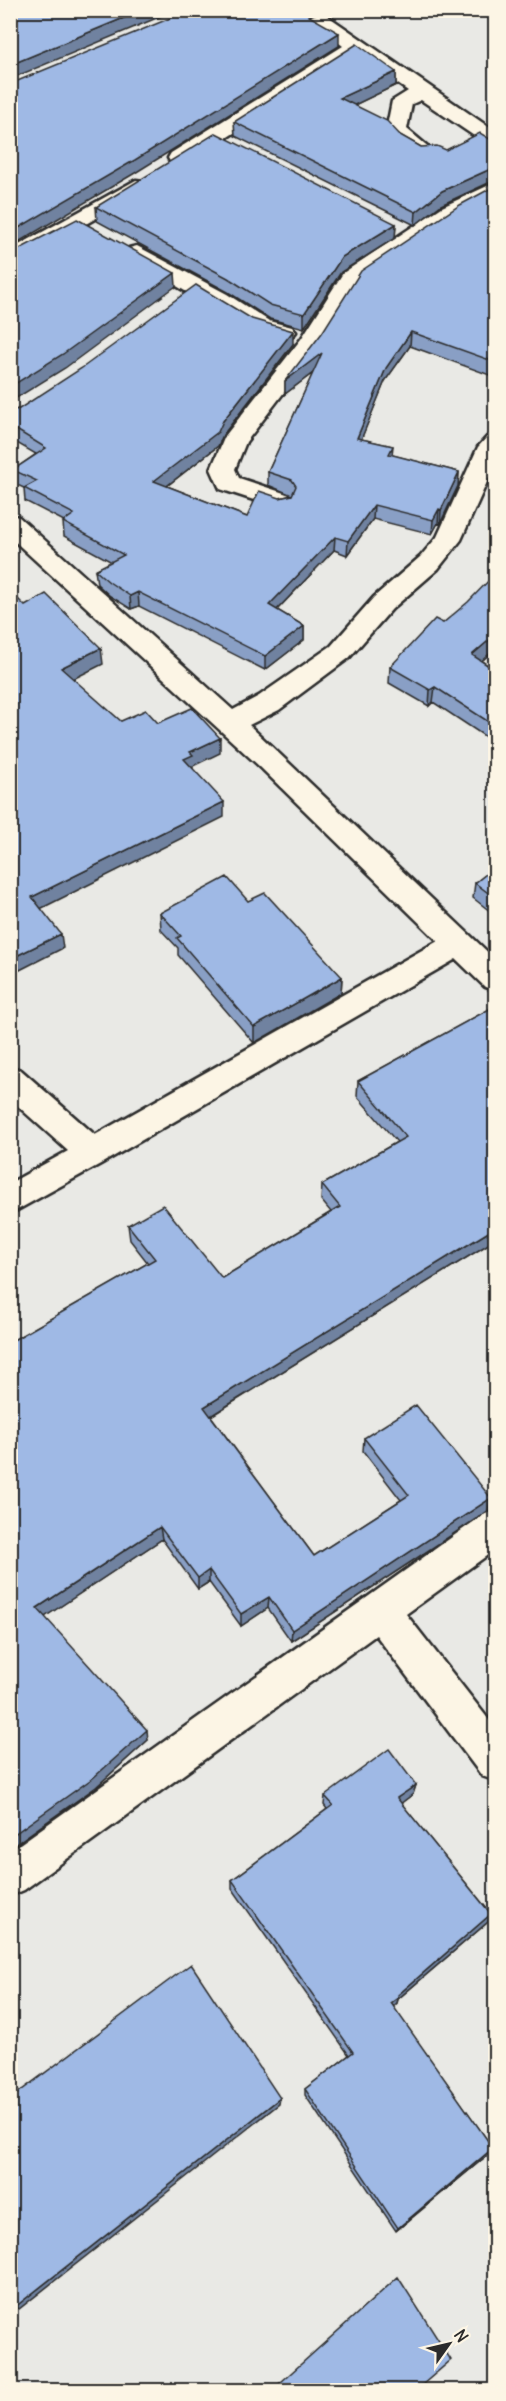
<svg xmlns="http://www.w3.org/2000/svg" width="506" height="2401" viewBox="0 0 506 2401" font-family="Delius,sans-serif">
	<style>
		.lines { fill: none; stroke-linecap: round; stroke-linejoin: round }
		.minor-casing { stroke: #2b2b2b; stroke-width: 5 }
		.minor { fill: #fcf5e5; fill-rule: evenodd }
		.wall { fill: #899fc5; stroke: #2b2b2b; stroke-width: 1.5 }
		.shaded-wall { fill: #6f82a0; stroke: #2b2b2b; stroke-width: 1.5 }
		.building { fill: #9fb9e5; stroke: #2b2b2b; stroke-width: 1.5 }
	</style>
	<rect width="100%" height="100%" fill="#e9e9e5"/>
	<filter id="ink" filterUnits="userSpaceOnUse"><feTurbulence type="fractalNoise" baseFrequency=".0167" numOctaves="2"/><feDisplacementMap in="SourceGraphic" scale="12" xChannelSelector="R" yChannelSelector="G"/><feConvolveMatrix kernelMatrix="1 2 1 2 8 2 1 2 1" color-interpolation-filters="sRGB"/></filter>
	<g filter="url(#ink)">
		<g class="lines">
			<!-- minor casing -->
			<g class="minor-casing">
				<path id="minor" d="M296 10H319L496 132V148L489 146 421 100 412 104 407 129 437 154 434 159C417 163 395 144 386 131L392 101 408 91 356 55 187 163H171L168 158 171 153 343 46Z
					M136 180 144 181 147 186 144 191 10 267V250Z
					M496 182V197L458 217 359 283 320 345 246 442 235 469 239 478 290 495 294 501 290 507 281 509 220 489 211 469 225 436 301 339 343 273 442 207Z
					M137 246 227 294 269 321 292 327 296 332 292 337 284 339 253 331 129 258 126 253 129 248Z
					M496 435V462L461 540 438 569 392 609 349 658 279 710 249 725 496 960V991L485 987 456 959 104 1162 10 1214V1183L68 1151 10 1099V1066L21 1070 95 1135 438 941 259 766 10 537V515L19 517 233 710 259 696 331 646 374 597 420 557 437 537 478 447 487 437Z
					M496 1510V1549L406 1614 496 1729V1781L482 1776 376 1635 24 1890 10 1896V1851L483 1515Z"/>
			</g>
			<!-- minor -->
			<use href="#minor" class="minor"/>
		</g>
		<!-- wall -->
		<path class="wall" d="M396 72V85L354 105 400 135 421 147 446 150 495 142V180L441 205 415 225 235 136 234 122Z
			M495 186V377L410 346 385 381 361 439 393 446 392 455 459 472 458 486 440 524 438 523 432 534 373 519 347 555 334 550 277 610 304 626V640L265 670 139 606 131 609 110 596 97 584 95 570 112 562 64 536 63 522 64 521 25 501 24 488 15 484 13 470 36 454 10 439V411L293 344 223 435 218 446 167 486 247 517 280 498 292 495 268 485V472L313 373 285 394V381Z
			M96 207 396 224 395 238 341 272 304 328 270 319 228 292 97 221Z
			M495 649 482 661 495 670V743L433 702 429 706 389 683 390 667Z
			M495 867V915L473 898 475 883Z
			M248 901 342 977 341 993 254 1043 178 955V948L161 930 160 913Z
			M495 1006V1240L211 1416 314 1556 401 1500 363 1451 364 1438 488 1511 291 1641 268 1608 241 1626 209 1582 198 1589 162 1539 44 1617 148 1740 96 1787 10 1848V1342L148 1263 130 1240 128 1225 222 1278 331 1212 321 1200 322 1185 397 1142 357 1096 358 1081Z
			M416 1785 413 1794 401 1803 491 1914 488 1922 398 1999 397 2003 393 2007 493 2148 490 2153 396 2231 305 2095V2089L349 2055 232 1888V1880L327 1809 324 1805 325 1796Z"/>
		<!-- shaded-wall -->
		<path class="shaded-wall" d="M143 10H176L10 79V65Z
			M339 33V46L135 173 10 247V233Z
			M396 72V85L340 112V98Z
			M495 167V180L441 205 415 225 416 212 442 191Z
			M396 224 395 238 341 272 304 328V314L342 257Z
			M175 273 176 286 65 368 10 402V387Z
			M293 331V344L223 435 218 446 155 495 154 481 223 421Z
			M411 332 410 346 385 381 356 452 357 438 386 368Z
			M322 353V366L285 394V381Z
			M459 472 458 486 440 524 441 510Z
			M374 505 373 519 347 555 348 541Z
			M439 509 438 523 432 534 433 520Z
			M335 537 334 550 269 618V605Z
			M138 592 139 606 131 609 130 596Z
			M304 626V640L265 670V656Z
			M495 635V649L470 671 472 655Z
			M101 648 103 664 63 684 61 668Z
			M435 687 433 702 429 706 430 690Z
			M220 738V753L193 766V770L184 759 190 752Z
			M224 802V817L34 912 32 897Z
			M61 934 63 948 12 974 10 959Z
			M342 977 341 993 254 1043V1027Z
			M495 1228V1240L204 1420V1407Z
			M491 1498 488 1511 291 1641 292 1630Z
			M160 1527 162 1539 40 1620 37 1608Z
			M209 1570V1582L198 1589V1578Z
			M269 1597 268 1608 241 1626V1614Z
			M147 1730 148 1740 96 1787 10 1848V1837Z
			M416 1785 413 1794 395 1808 397 1798Z
			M491 1914 488 1922 398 1999 397 2003 389 2010 391 2003 398 1995Z
			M280 2098 279 2104 19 2309 15 2307Z
			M493 2148 490 2153 396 2231 398 2228Z"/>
		<!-- building -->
		<path class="building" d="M10 10H143L10 65Z
			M190 10H311L315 14 309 16 339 33 135 160 10 233V84Z
			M357 44 396 72 340 98 387 121 400 135 421 147 437 146 446 150 480 133 495 142V167L442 191 416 212 234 122Z
			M216 133 396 224 342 257 304 314 270 305 228 278 96 207Z
			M495 186V362L411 332 386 368 357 438 393 446 389 454 459 472 441 510 439 509 433 520 374 505 348 541 335 537 269 605 304 626 265 656 138 592 130 596 109 582 95 570 124 555 63 522 74 514 24 488 37 481 13 470 46 448 10 426V411L19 409 82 368 196 285 252 319 293 331 223 421 218 432 154 481 247 517 259 491 280 498 292 495 296 486 292 480 268 472 322 353 285 381 322 333 361 271 460 205Z
			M77 219 175 273 63 354 10 387V254Z
			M495 574V635L472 655 495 670V726L435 687 430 690 390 667 435 619 443 623 468 602Z
			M10 591 25 606 46 594 101 648 61 668 121 721 146 710 158 723 192 708 220 738 190 752 193 755 184 759 224 802 32 897 61 934 10 959Z
			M495 867V898L475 883Z
			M227 877 248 901 265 893 342 977 254 1027 177 938 181 936 160 913Z
			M495 1006V1228L204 1407 314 1556 409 1495 364 1438 416 1405 491 1498 292 1630 269 1597 241 1614 209 1570 198 1578 160 1527 37 1608 147 1730 93 1778 10 1837V1342L155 1259 128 1225 163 1205 222 1278 340 1207 322 1185 406 1137 358 1081Z
			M389 1749 416 1785 397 1798 491 1914 398 1995 399 1997 391 2003 493 2148 398 2228 305 2089 353 2052 232 1880 333 1805 325 1796Z
			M191 1964 280 2098 15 2307 10 2299V2099Z
			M398 2277 451 2360 415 2391H271Z"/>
	</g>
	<!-- margin -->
	<rect width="506" height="2401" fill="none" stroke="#fcf5e5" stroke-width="36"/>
	<rect x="18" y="18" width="470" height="2365" fill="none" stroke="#2b2b2b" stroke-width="2" filter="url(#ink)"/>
	<!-- north arrow -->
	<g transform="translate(449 2344) rotate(56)" stroke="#fcf5e5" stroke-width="4.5" paint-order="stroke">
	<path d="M0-4.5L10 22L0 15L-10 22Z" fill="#2b2b2b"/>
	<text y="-9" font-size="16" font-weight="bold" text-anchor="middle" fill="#2b2b2b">N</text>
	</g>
</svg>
